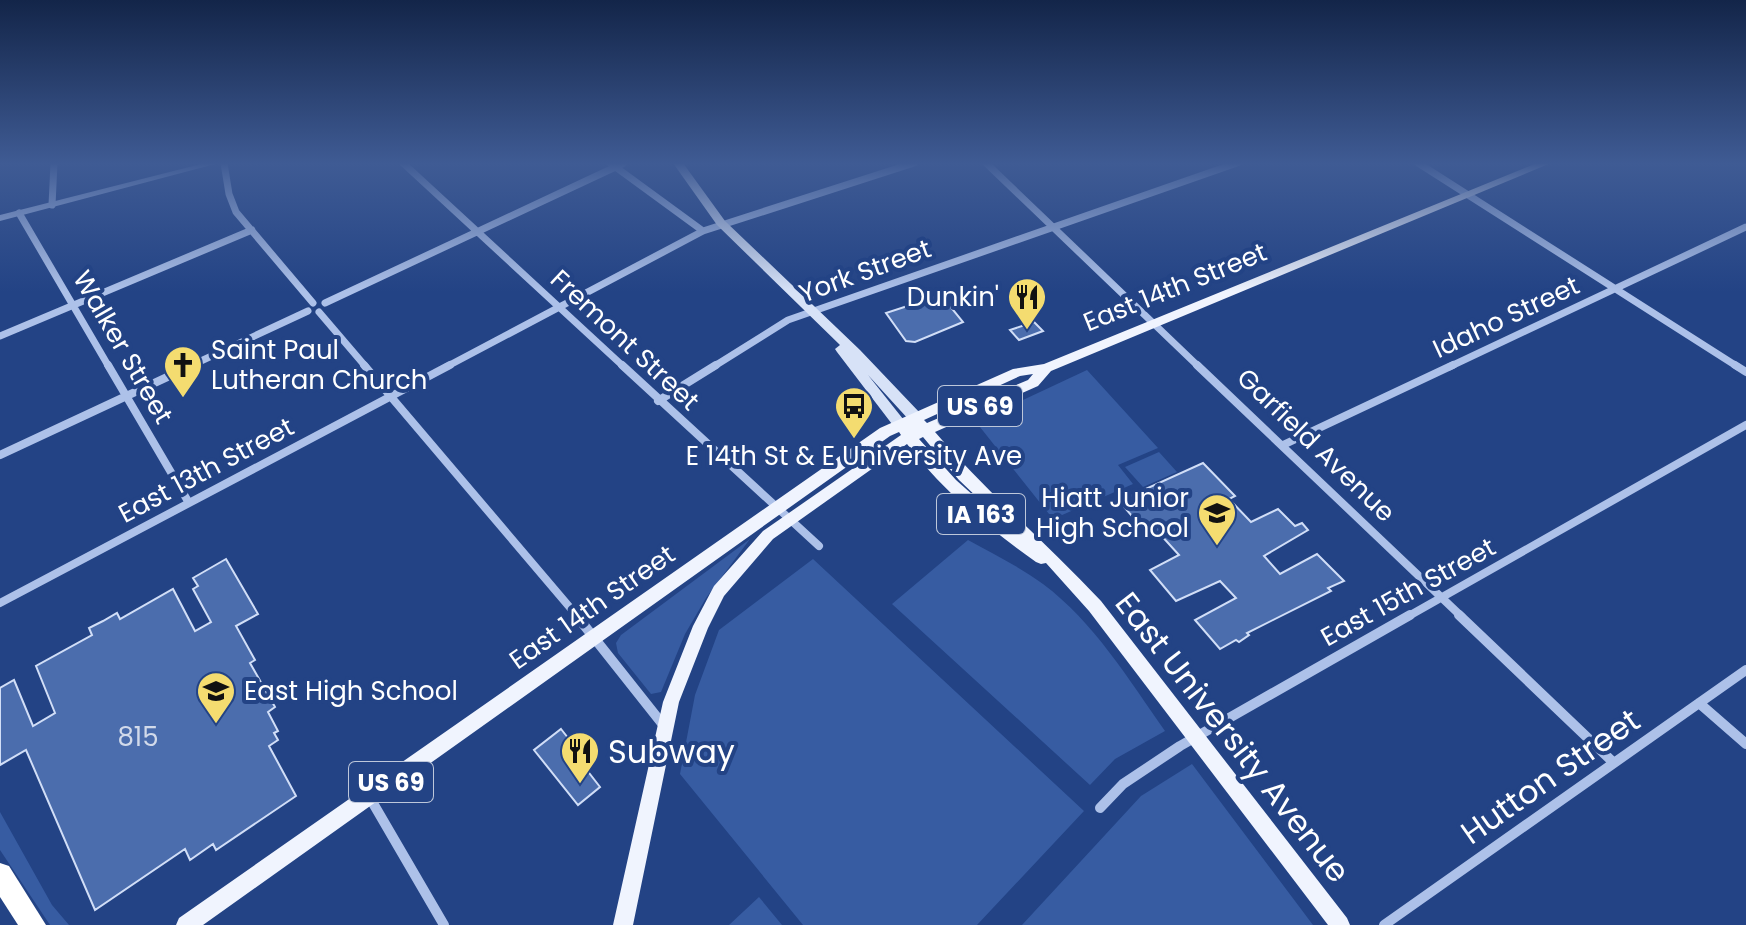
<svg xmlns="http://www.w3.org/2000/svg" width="1746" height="925" viewBox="0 0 1746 925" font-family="Poppins,sans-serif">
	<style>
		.green { fill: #375ca2 }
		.building { fill: #4b6dad; stroke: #d1def7; stroke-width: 2 }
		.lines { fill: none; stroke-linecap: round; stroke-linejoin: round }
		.minor-far2 { stroke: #adc1e9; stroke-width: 7 }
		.minor-far1 { stroke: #adc1e9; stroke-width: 8 }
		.minor { stroke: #adc1e9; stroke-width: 10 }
		.tertiary { fill: #adc1e9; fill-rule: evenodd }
		.secondary { fill: #d7e2f7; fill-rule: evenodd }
		.primary { fill: #f0f4fe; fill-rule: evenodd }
		.motorway { fill: #fff; fill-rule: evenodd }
		.labels { text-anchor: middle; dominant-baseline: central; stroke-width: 8; stroke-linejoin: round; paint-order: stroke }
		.shield { fill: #234385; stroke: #bdc7da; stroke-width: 2 }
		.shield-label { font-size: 24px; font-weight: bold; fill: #fff }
		.street-label { font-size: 26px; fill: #fff; stroke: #234385 }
		.poi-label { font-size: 26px; fill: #fff; stroke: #234385; text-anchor: end }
		.near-number-label { font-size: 26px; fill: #d2daea }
		.near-street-label { font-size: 32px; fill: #fff; stroke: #234385 }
		.near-poi-label { font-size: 32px; fill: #fff; stroke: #234385; text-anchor: start }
	</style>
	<rect width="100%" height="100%" fill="#234385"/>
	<!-- green -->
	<path class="green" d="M1087 370 1158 448 1118 465 1133 484 1053 519 976 422Z
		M1159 452 1177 472 1143 487 1125 467Z
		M750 539 706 598 685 634 661 692 651 694 618 653 616 643 621 635Z
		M968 540C993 554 1020 567 1043 584 1094 622 1129 680 1165 731L1115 759 1090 785 892 604Z
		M813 559 1084 811 977 925H803L680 774 695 695 719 630Z
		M1192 764 1313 925H1022L1141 796Z
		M0 812 52 905 69 925H50L0 850Z
		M759 897 782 925H729Z"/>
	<!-- building -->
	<path class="building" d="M941 295 943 298 951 295 957 302 949 305 963 322 915 342 906 341 886 313Z
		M1034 322 1043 331 1019 340 1010 330Z
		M1203 463 1235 496 1229 499 1251 522 1278 509 1295 526 1302 523 1308 530 1264 556 1280 574 1317 554 1344 581 1328 588 1331 591 1247 633 1249 635 1239 642 1236 640 1220 649 1195 620 1236 598 1220 581 1176 601 1150 570 1179 555 1159 533 1150 537 1119 501Z
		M226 559 258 614 236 626 255 660 250 663 275 707 268 712 278 731 274 733 278 740 269 746 296 796 216 850 213 844 190 860 185 849 95 910 26 750 0 765V688L14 680 33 726 55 713 36 666 92 635 89 628 103 621 117 613 120 619 173 589 195 631 211 622 193 589 198 586 193 578Z
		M561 729 583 757 579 760 600 787 578 805 534 750Z"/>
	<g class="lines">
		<!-- minor-far2 -->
		<path class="minor-far2" d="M224 163 229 194 236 212 313 303
			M403 163 624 367
			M610 163 703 231
			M986 163 1199 367
			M1418 163 1738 367
			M52 205 54 163
			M19 213 109 367
			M325 303 624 163
			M319 312 366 367
			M0 336 252 230
			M188 367 308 311
			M446 367 703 231 914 163
			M713 367 788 320 1237 163
			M1449 367 1746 227"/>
		<!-- minor-far1 -->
		<path class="minor-far1" d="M108 365 189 503
			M364 365 578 617
			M622 365 819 546
			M1197 365 1462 617
			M1735 365 1746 372
			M658 401 716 365
			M1283 445 1453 365
			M0 455 193 365
			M0 603 450 365
			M1407 617 1746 425"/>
		<!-- minor -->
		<path class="minor" d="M576 615 664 726
			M1459 615 1613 762
			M1699 703 1746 744
			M370 798 444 925
			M1100 808 1123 784 1180 746 1410 615
			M1384 925 1746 670"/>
		<!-- tertiary -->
		<path class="tertiary" d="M205 163H219L0 221V215Z"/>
		<!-- secondary -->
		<path class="secondary" d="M673 163H683L725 221 860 350 920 413 922 417 920 421H910L868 375 907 424 900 429 895 428 837 352 835 349 840 345 717 225Z"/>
		<!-- primary -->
		<path class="primary" d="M1537 163H1551L1051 371 1038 386 935 432C986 492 1047 543 1101 601L1347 918 1350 925H1328L1089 611 1046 563 1041 564 1036 562C988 528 943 491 907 444L773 539 724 596 708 628 679 702 633 925H613L663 702 693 626 714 586 763 531 901 435 899 432 890 436 203 925H176L179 918 880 428 1013 369 1044 364ZM1033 374 1028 380 927 423 924 420 1020 376ZM923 437 959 480 1001 520 956 480 919 439Z"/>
		<!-- motorway -->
		<path class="motorway" d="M0 863 9 866 46 925H18L0 897Z"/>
	</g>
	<!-- sky -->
	<linearGradient id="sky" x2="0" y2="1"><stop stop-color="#132549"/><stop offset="0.56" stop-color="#3f5b94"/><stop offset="1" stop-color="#3f5b94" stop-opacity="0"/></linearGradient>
	<rect width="1746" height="292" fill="url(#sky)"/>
	<!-- icons -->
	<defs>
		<g id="restaurant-pin" transform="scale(2)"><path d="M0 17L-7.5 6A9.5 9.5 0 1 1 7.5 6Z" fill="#f4dc70" stroke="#234385"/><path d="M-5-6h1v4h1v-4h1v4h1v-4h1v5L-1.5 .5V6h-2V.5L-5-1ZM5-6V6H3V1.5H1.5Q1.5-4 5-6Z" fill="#111"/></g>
		<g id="church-pin" transform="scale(2)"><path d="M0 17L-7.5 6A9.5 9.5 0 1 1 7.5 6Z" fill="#f4dc70" stroke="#234385"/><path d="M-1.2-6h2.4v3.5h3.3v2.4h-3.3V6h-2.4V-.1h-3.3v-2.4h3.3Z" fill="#111"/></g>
		<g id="bus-pin" transform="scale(2)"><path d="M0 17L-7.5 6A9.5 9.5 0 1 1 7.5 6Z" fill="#f4dc70" stroke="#234385"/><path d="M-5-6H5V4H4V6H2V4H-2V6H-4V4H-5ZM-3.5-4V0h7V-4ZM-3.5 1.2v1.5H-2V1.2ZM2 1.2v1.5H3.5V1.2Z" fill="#111"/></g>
		<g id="school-pin" transform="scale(2)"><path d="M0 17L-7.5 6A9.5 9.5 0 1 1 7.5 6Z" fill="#f4dc70" stroke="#234385"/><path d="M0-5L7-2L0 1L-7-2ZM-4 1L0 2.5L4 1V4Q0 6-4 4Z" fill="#111"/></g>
	</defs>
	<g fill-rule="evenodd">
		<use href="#restaurant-pin" x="1027" y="297"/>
		<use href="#church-pin" x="183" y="365"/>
		<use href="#bus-pin" x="854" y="406"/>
		<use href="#school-pin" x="1217" y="513"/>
		<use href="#school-pin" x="216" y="691"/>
		<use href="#restaurant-pin" x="580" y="751"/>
	</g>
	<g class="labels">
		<!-- shield labels -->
		<g class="shield">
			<rect x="938" y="386" width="84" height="40" rx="6"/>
			<rect x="937" y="494" width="88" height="40" rx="6"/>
			<rect x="349" y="762" width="84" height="40" rx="6"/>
		</g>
		<g class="shield-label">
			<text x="980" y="406">US 69</text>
			<text x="981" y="514">IA 163</text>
			<text x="391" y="782">US 69</text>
		</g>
		<!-- street labels -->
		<g class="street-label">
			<text transform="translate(865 271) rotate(-20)">York Street</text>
			<text transform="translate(1175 287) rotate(-22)">East 14th Street</text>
			<text transform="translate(1506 317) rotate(-25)">Idaho Street</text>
			<text transform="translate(625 340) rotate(43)">Fremont Street</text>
			<text transform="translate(123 347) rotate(60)">Walker Street</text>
			<text transform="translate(1316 445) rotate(44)">Garfield Avenue</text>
			<text transform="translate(206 470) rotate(-28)">East 13th Street</text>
			<text transform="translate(1408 592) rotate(-29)">East 15th Street</text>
			<text transform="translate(592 607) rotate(-35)">East 14th Street</text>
		</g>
		<!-- poi labels -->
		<g class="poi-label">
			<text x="999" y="297">Dunkin'</text>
			<text x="211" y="350" text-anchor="start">Saint Paul<tspan x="211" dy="30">Lutheran Church</tspan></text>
			<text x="854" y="456" text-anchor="middle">E 14th St &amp; E University Ave</text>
			<text x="1189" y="498">Hiatt Junior<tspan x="1189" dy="30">High School</tspan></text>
			<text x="244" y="691" text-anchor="start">East High School</text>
		</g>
		<!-- near-number labels -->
		<g class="near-number-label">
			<text x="138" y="737">815</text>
		</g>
		<!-- near-street labels -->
		<g class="near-street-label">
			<text transform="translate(1233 737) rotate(52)">East University Avenue</text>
			<text transform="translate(1550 776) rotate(-35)">Hutton Street</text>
		</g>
		<!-- near-poi labels -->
		<g class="near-poi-label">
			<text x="608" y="751">Subway</text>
		</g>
	</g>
</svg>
